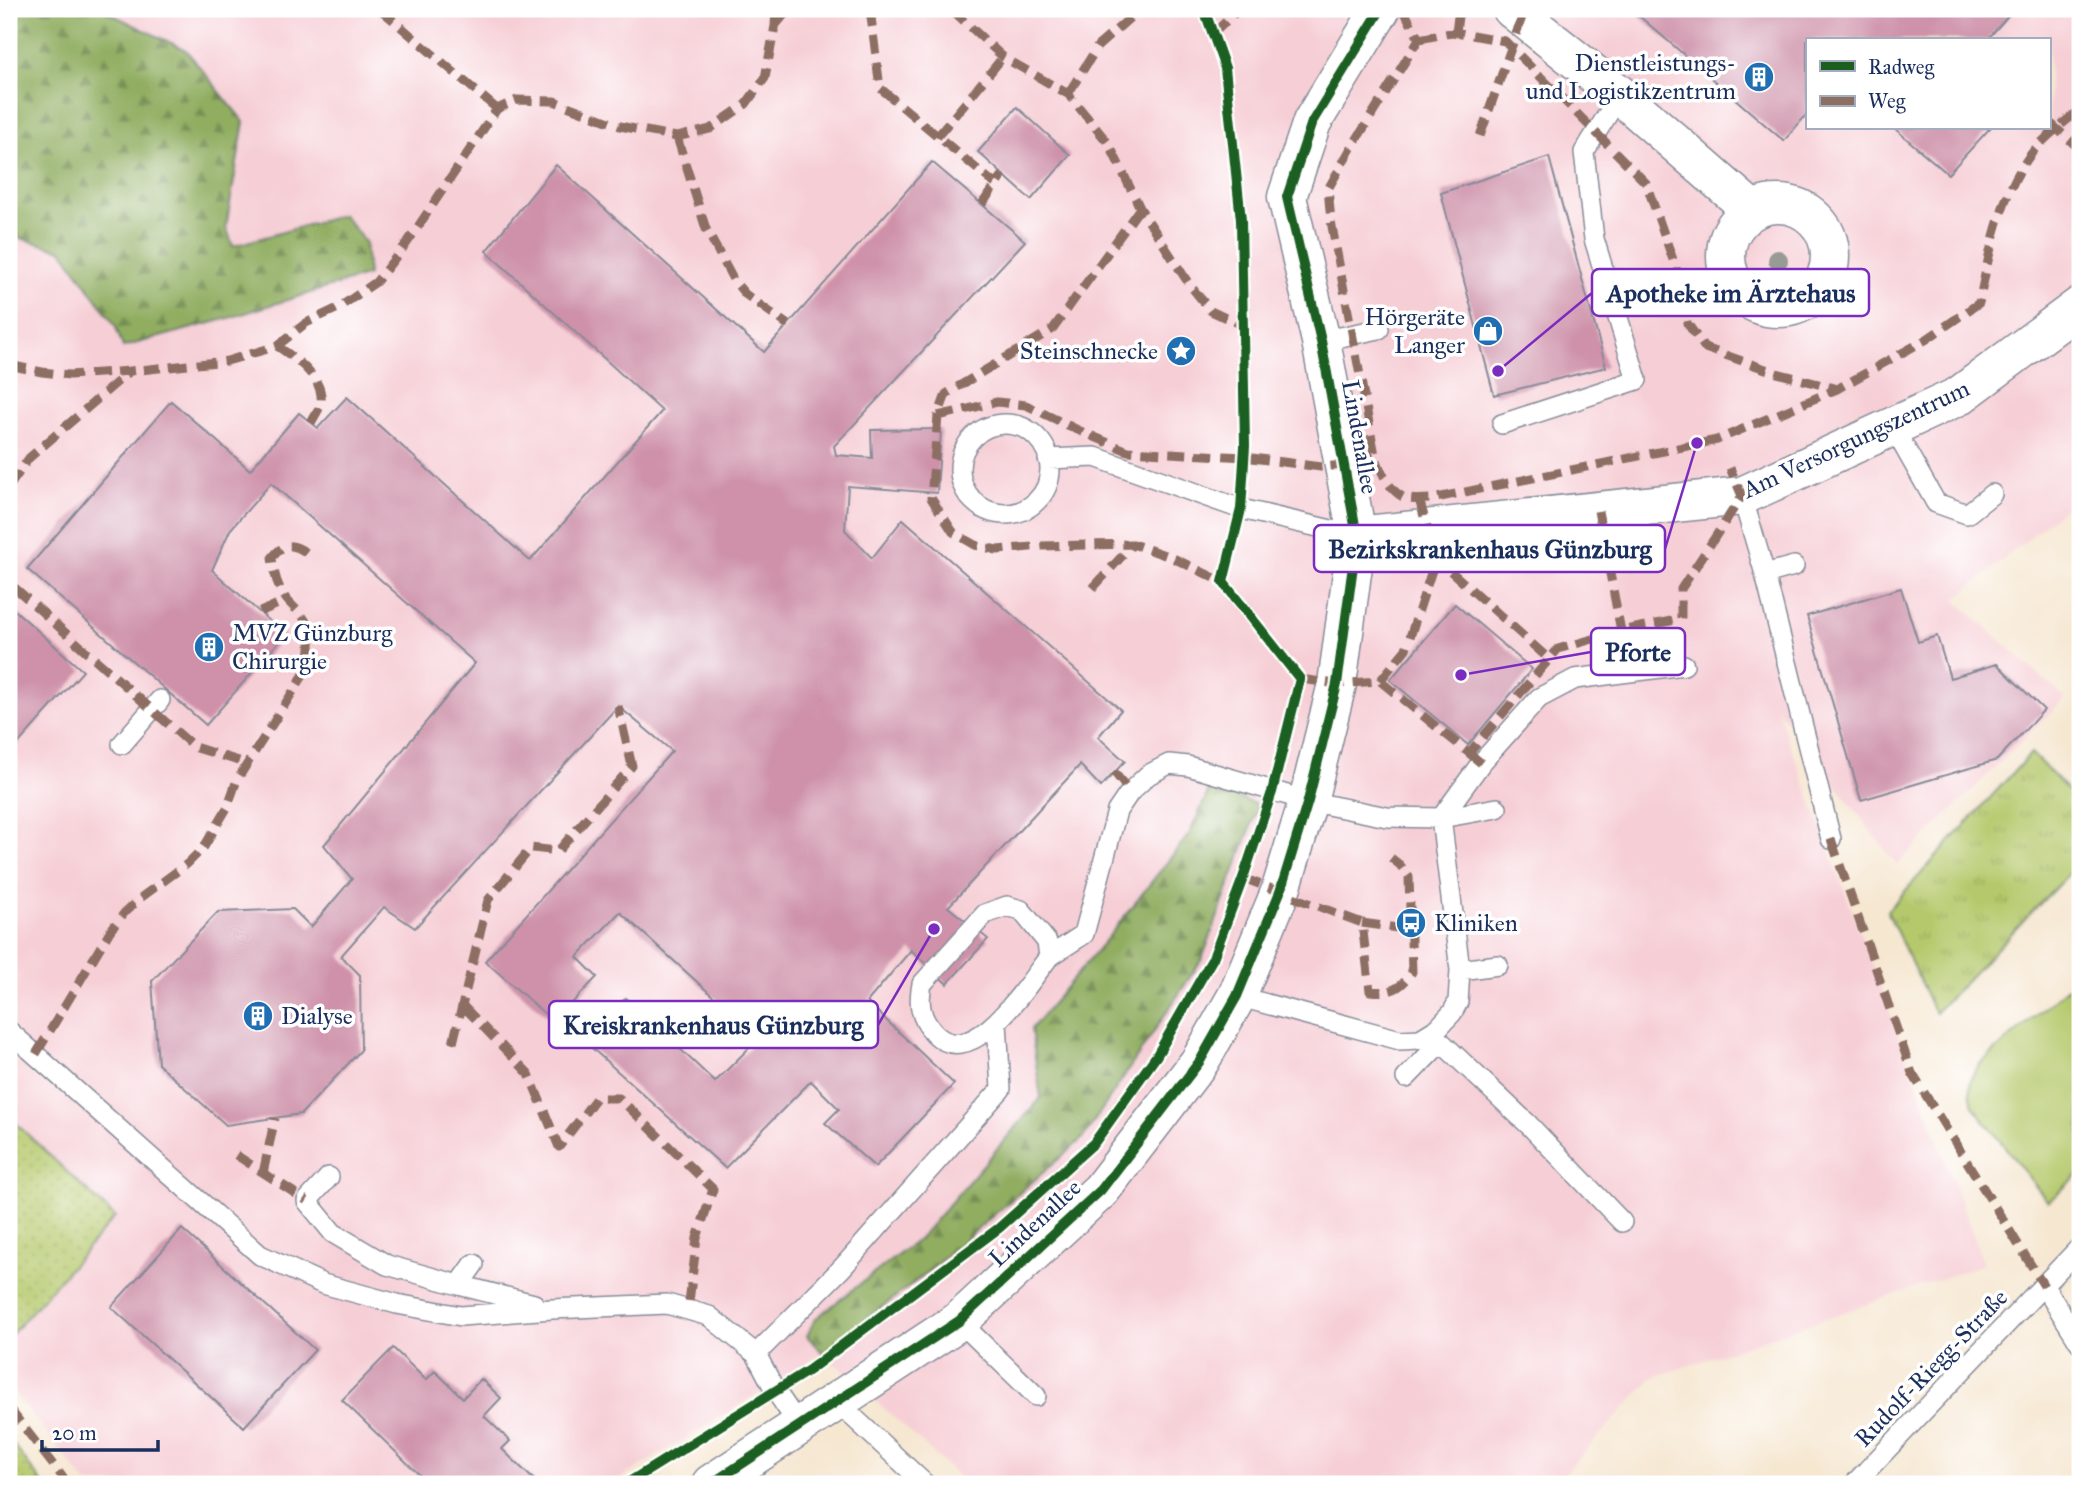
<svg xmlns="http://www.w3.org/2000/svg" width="2089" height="1493" viewBox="0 0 2089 1493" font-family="'IM FELL Great Primer',serif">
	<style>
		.built { fill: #f6cfd6; fill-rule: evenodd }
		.grass { fill: url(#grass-tufts); stroke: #687c65; stroke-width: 2 }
		.forest { fill: url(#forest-firs); stroke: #566e5f; stroke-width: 2 }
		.park { fill: url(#park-dots); stroke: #687c65; stroke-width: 2 }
		.garden { fill: #b5c96c; stroke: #687c65; stroke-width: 2 }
		.building { fill: #ce91a9 }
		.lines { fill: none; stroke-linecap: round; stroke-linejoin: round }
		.service-casing { stroke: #888b98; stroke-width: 22 }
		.minor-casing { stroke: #888b98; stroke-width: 41 }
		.service { stroke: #fff; stroke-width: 19 }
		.minor { stroke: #fff; stroke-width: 38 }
		.quiet { stroke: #8d6e63; stroke-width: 9; stroke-dasharray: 18 9; stroke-linecap: butt }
		.cycleway-casing { stroke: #fff; stroke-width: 15 }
		.cycleway { stroke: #1b5e20; stroke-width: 10 }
		.tree { fill: #979b94 }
		.labels { text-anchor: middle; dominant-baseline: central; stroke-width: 7; stroke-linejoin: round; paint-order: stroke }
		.poi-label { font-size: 24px; fill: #1b2f5e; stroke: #fff; text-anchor: end }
		.street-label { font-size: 24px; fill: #1b2f5e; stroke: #fff }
		.leader { fill: none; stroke: #7b2cbf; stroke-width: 2.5 }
		.callout-dot { fill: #7b2cbf; stroke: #fff; stroke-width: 2.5 }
		.callout { fill: #fff; stroke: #7b2cbf; stroke-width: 2.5 }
		.callout-label { font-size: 26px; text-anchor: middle; font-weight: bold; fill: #1b2f5e }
	</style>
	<defs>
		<pattern id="grass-tufts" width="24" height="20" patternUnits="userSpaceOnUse" patternTransform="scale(1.75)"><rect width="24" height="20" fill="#b5c96c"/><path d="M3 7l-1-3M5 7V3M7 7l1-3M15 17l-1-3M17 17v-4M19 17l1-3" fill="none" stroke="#9bad60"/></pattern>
		<pattern id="forest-firs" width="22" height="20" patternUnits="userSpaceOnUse" patternTransform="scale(1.75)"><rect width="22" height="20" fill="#90ad60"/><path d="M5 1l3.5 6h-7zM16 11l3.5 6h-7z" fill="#758d52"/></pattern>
		<pattern id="park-dots" width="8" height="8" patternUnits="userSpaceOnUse" patternTransform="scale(1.75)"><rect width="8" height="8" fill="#b5c96c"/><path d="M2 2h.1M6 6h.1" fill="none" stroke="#9bad60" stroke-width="1.8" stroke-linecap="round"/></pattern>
	</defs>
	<rect width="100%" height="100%" fill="#fff"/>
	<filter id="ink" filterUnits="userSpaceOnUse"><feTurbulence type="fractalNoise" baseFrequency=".0143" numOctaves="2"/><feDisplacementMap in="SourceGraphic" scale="14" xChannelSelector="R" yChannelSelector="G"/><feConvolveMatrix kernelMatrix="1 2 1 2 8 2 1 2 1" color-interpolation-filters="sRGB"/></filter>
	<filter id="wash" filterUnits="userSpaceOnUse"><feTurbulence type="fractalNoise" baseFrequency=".00686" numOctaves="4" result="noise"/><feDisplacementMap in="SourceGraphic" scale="28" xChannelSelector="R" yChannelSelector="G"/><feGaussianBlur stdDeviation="1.57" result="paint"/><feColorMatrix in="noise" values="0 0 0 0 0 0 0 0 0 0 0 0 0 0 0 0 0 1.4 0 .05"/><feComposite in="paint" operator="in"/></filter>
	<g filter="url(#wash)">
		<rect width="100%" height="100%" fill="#f6e7d1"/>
		<!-- built -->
		<path class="built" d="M9 9H2080V495L1955 600 2065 698 1897 865 1776 707 1984 1264 1652 1378 1555 1484H967L823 1353 612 1484H87L9 1386V1337L115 1217 9 1117ZM1807 40H2049V128H1807Z"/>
		<!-- grass -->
		<path class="grass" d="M2031 753 2080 802V862L1935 1013 1887 911Z"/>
		<!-- forest -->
		<path class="forest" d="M9 9H101L186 50 244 122 226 227 233 246 343 215 365 242 368 275 229 318 123 347 115 325 62 250 9 235Z
			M1210 788 1259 805 1202 959 1083 1138 929 1271 823 1353 807 1336 815 1319 920 1238 1041 1098 1031 1029 1105 941 1190 833Z"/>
		<!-- park -->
		<path class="park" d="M9 1117 115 1217 9 1337Z
			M9 1439 43 1484H9Z"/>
		<!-- garden -->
		<path class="garden" d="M2080 977V1173L2048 1202 1973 1106C1969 1087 1967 1080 1980 1064Z"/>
		<g id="blocks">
			<!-- building -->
			<path class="building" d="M1631 9H2014L1987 40H1807V114L1784 141Z
				M1017 107 1070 155 1031 200 978 152Z
				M1894 128H1990L1948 174Z
				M1549 157 1606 367 1494 395 1441 193Z
				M932 162 1025 241 834 446 836 455 872 458 871 430 941 429 937 493 848 486 845 530 872 558 903 519 1121 710 1098 737 1125 761 1101 787 1080 765 948 907 988 939 947 984 911 950 867 1002 954 1084 875 1167 825 1123 839 1109 811 1081 725 1168 584 1041 626 998 715 1082 759 1038 620 912 577 957 597 977 554 1022 485 961 672 751 618 706 415 928 384 907 341 956 360 975 361 1050 301 1114 226 1125 158 1064 152 981 218 912 293 909 311 927 352 879 324 845 475 663 271 483 230 530 212 570 285 635 206 725 27 569 171 401 250 470 299 413 318 428 347 397 530 561 662 411 486 251 556 165 764 352Z
				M1901 588 1918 642 1937 636 1950 678 1997 664 2044 710 1997 760 1861 800 1807 616Z
				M1455 604 1532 669 1468 745 1390 680Z
				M9 605 83 671 9 754Z
				M182 1229 315 1350 244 1427 111 1307Z
				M393 1348 426 1380 435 1371 463 1398 481 1379 501 1398 484 1416 510 1441 502 1449 536 1482 534 1484H429L342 1400Z"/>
		</g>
	</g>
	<g filter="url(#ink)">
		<use href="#blocks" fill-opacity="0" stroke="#888b98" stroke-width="2"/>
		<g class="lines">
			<!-- service casing -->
			<g class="service-casing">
				<path id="service" d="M1321 341 1379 329
					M1502 424 1637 380 1594 239 1584 152 1620 95
					M960 469a45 45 0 1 1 90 0a45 45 0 1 1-90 0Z
					M1893 427 1936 503 1967 514 1992 494
					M1048 459 1095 457 1241 509 1357 536
					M1742 496 1765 574 1831 839
					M1765 574 1794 566
					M122 744 160 700
					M1441 818 1481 763 1539 698 1575 679 1684 665
					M1441 818 1497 808
					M1007 906 1021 910 1047 942 1049 957C1028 983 973 1074 934 1033 920 1018 918 1003 922 984L985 914Z
					M1049 957 1084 934 1117 811 1130 792 1148 775 1169 764 1188 766 1308 801 1387 817 1441 818 1460 970 1458 1002 1452 1013 1438 1028 1420 1039 1400 1040 1237 996
					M1460 970 1498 965
					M9 1031 260 1255 323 1284 397 1304 461 1316 552 1309 667 1304 709 1316 756 1354 775 1390 800 1427
					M1406 1078 1441 1042 1529 1125 1622 1222
					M329 1177 307 1201 333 1233 387 1265 459 1285
					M474 1264 459 1285 534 1304
					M2044 1286 2080 1343
					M959 1321 1036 1396
					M756 1354 842 1268 1001 1089 997 1023
					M837 1402 925 1484
					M1854 1484 2080 1247"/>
			</g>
			<!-- minor casing -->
			<g class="minor-casing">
				<path id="minor" d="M1512 9 1620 95 1752 210
					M1726 256a52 52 0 1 1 104 0a52 52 0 1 1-104 0Z
					M1357 536 1742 496 1959 396 2080 306
					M711 1484 959 1321 1101 1190 1200 1061 1237 996 1280 892 1308 801 1337 684 1357 536 1321 341 1287 197 1312 122 1381 9"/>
			</g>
			<!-- service -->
			<use href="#service" class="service"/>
			<!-- minor -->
			<use href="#minor" class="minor"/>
			<!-- quiet -->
			<path class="quiet" d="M380 9 497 109
				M870 9 880 88 995 184
				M951 9 1003 57 1068 94 1109 144 1140 208 1189 284 1211 311 1243 326
				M1403 9 1419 39 1350 150 1328 189 1331 221 1375 455C1380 470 1390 494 1408 499 1415 500 1424 499 1431 499L1717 440 1837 389 1927 339 1979 303C1990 252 1999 196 2031 154 2045 137 2063 123 2080 110
				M775 26 789 9
				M1456 32 1459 9
				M1213 34 1239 9
				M1419 39 1456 32 1505 41 1646 183 1678 274 1687 323 1705 348 1777 373 1837 389
				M1068 94 1098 46 1140 9
				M2049 122 2080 149
				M1480 136 1522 17
				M677 137 706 229 734 281 745 294 788 325
				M937 137 1003 57
				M982 204 1003 175
				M1140 208 1053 329 946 394 938 416 931 498 953 532 975 545 997 550 1042 546 1133 544 1173 558 1223 582
				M277 346C295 358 324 378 321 402 320 409 314 417 311 423
				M9 365 42 372 70 375 130 371 227 361 277 346 306 323 338 308 376 282 407 243 497 109 517 100 554 101 620 126 677 137 710 129 746 104 765 78 775 26 776 9
				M938 416 997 402 1026 405 1080 431 1128 451 1245 457 1321 467 1344 465 1375 455
				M9 487 29 458 130 371
				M1419 499 1436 558 1550 660
				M1598 511 1621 631
				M14 587 194 747 248 764
				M1093 588 1133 544
				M260 612 287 600
				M1300 679 1337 684 1380 681 1469 753 1558 649 1621 631 1681 619V589L1742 496 1730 468
				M1380 681 1406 649 1436 558
				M1469 753 1481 763
				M1114 772 1130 792
				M1831 839 1912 1073 2044 1286
				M1243 878 1362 923 1370 991C1391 993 1400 990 1412 972L1409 877 1400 865 1391 858
				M1362 923 1411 930
				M463 1006 529 1074 559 1147 596 1098H619L713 1189 697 1238 688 1310
				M453 1043 488 900 531 848 558 851 632 766 618 706
				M36 1054 110 931 125 912 143 896 187 864 204 847 227 808 237 780 306 671C310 656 312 641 308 626 304 615 294 608 287 600 277 587 274 573 272 558 286 539 295 545 312 556
				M236 1155 307 1201
				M263 1173 275 1118
				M9 1408 68 1484"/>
			<!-- cycleway casing -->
			<g class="cycleway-casing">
				<path id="cycleway" d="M626 1484 809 1370 999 1228 1094 1143 1157 1055 1213 958 1243 878 1272 792 1300 679 1223 582 1241 509 1245 446 1241 220 1225 68 1204 9
					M711 1484 959 1321 1101 1190 1200 1061 1237 996 1280 892 1308 801 1337 684 1357 536 1321 341 1287 197 1312 122 1381 9"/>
			</g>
			<!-- cycleway -->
			<use href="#cycleway" class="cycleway"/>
		</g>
		<!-- trees -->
		<circle class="tree" cx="1778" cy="260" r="10"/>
	</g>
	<!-- icons -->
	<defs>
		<g id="building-disc" transform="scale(1.575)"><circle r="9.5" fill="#1f6fb2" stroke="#fff"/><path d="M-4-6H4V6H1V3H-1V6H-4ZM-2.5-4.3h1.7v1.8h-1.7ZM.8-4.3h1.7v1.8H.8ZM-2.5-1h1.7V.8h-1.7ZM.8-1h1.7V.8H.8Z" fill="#fff"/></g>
		<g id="shop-disc" transform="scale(1.575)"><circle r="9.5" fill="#1f6fb2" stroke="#fff"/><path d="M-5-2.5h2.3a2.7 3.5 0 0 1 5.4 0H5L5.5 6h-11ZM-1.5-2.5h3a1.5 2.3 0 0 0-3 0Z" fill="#fff"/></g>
		<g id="sight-disc" transform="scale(1.575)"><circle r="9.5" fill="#1f6fb2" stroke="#fff"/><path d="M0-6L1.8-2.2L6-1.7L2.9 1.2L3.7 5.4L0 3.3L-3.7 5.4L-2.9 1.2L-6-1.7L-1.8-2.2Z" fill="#fff"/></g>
		<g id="bus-disc" transform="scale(1.575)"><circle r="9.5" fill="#1f6fb2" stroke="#fff"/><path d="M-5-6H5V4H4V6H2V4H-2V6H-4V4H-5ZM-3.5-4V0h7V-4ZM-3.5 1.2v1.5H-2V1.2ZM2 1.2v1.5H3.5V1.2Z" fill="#fff"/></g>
	</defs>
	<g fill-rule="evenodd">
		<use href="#building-disc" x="1759" y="77"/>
		<use href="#shop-disc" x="1488" y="331"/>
		<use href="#sight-disc" x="1181" y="351"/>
		<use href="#building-disc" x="209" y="647"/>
		<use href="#bus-disc" x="1411" y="923"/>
		<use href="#building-disc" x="258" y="1016"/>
	</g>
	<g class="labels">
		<!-- poi labels -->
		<g class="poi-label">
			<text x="1736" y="63">Dienstleistungs-<tspan x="1736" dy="28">und Logistikzentrum</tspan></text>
			<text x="1465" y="317">Hörgeräte<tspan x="1465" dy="28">Langer</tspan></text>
			<text x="1158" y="351">Steinschnecke</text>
			<text x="232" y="633" text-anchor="start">MVZ Günzburg<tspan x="232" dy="28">Chirurgie</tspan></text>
			<text x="1434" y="923" text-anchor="start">Kliniken</text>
			<text x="281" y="1016" text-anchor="start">Dialyse</text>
		</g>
		<!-- street labels -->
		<g class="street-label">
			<text transform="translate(1360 437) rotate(80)">Lindenallee</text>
			<text transform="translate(1856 439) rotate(-25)">Am Versorgungszentrum</text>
			<text transform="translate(1035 1223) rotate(-43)">Lindenallee</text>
			<text transform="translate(1931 1368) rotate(-46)">Rudolf-Riegg-Straße</text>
		</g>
	</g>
	<!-- callouts -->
	<path class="leader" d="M1498 371L1592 293M1697 443L1665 549M1461 675L1591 652M934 929L878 1025"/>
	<g class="callout-dot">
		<circle cx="1498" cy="371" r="7"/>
		<circle cx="1697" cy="443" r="7"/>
		<circle cx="1461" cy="675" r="7"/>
		<circle cx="934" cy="929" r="7"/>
	</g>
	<g class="callout">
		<rect x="1592" y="269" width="277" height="47" rx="7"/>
		<rect x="1314" y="525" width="351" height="47" rx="7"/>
		<rect x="1591" y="628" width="94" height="47" rx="7"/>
		<rect x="549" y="1001" width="329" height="47" rx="7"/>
	</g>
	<g class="callout-label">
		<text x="1731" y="302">Apotheke im Ärztehaus</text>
		<text x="1490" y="558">Bezirkskrankenhaus Günzburg</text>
		<text x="1638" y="661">Pforte</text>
		<text x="713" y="1034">Kreiskrankenhaus Günzburg</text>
	</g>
	<!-- margin -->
	<rect width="2089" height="1493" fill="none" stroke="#fff" stroke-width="35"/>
	<!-- legend -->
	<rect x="1806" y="38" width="245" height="91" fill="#ffffff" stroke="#a4acbf" stroke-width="2"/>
	<rect x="1820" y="61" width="35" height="10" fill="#1b5e20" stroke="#a4acbf" stroke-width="2"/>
	<text x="1868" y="74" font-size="21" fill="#1b2f5e">Radweg</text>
	<rect x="1820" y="96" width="35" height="10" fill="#8d6e63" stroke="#a4acbf" stroke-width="2"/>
	<text x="1868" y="108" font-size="21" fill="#1b2f5e">Weg</text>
	<!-- scale -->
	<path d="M42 1440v10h116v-10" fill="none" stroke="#1b2f5e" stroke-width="3.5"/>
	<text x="52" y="1440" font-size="21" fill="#1b2f5e" stroke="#ffffff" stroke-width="5" paint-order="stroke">20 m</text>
</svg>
